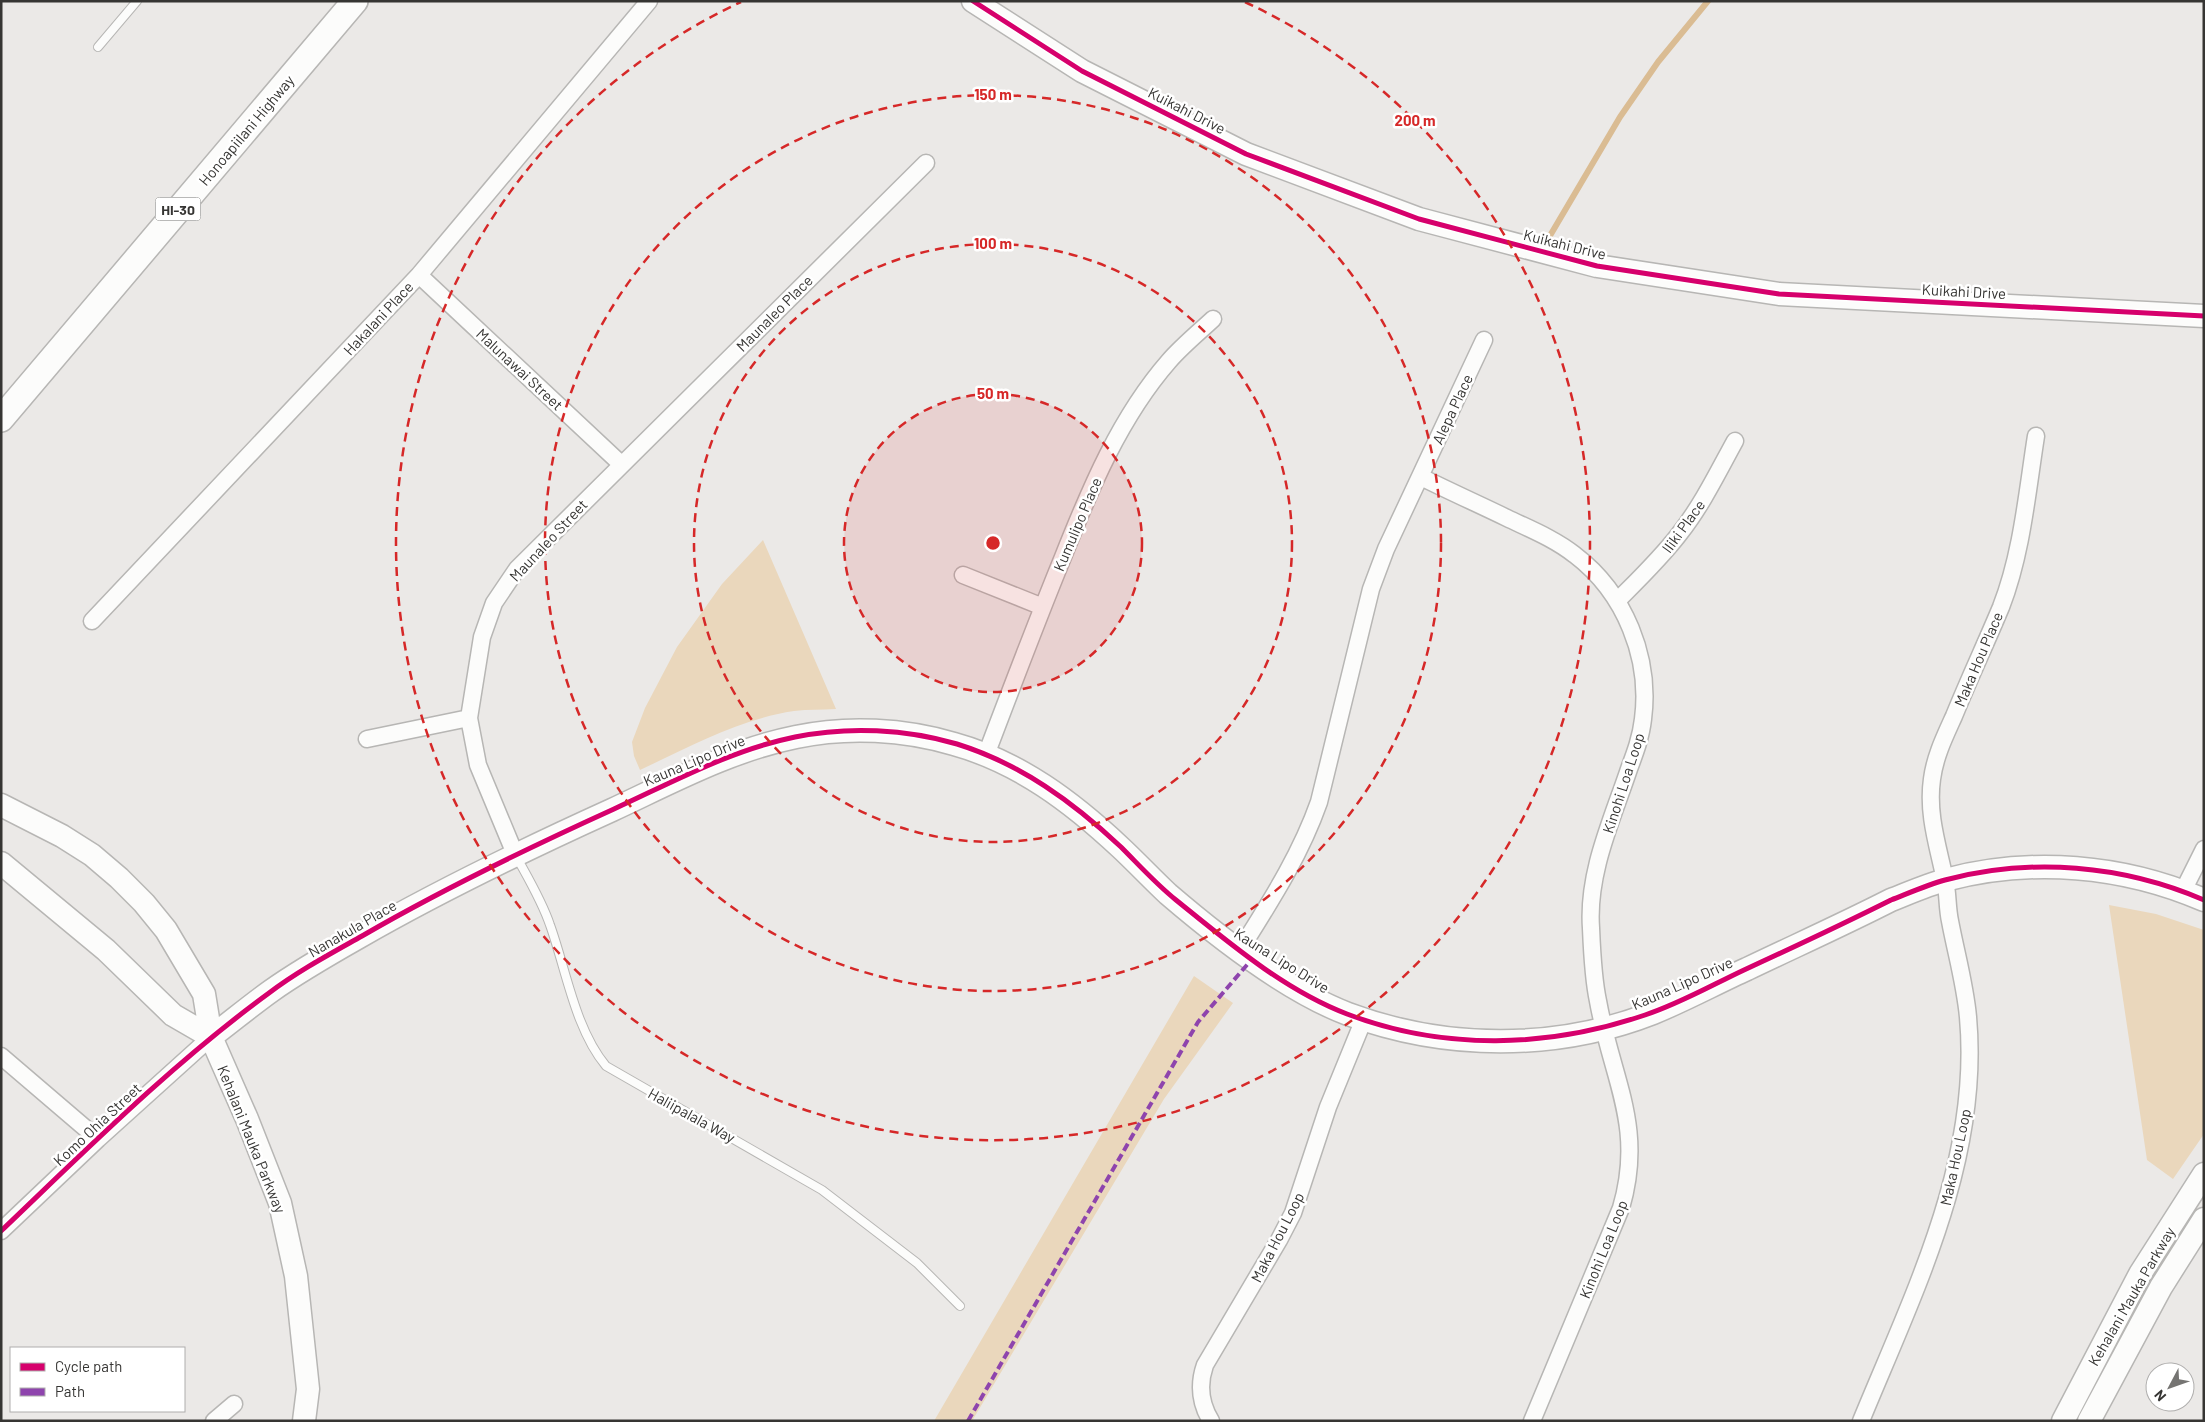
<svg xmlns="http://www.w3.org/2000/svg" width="2205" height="1422" viewBox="0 0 2205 1422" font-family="Barlow,sans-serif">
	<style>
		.green { fill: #ead7bc }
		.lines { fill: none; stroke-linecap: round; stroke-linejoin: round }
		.stream { stroke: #dabc93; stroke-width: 6 }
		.lane-casing { stroke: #b7b6b4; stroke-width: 10 }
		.street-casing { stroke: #b7b6b4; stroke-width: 19 }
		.secondary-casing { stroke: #b7b6b4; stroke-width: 25 }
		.primary-casing { stroke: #b7b6b4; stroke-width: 28 }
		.lane { stroke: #fcfcfb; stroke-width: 8 }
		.street { stroke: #fcfcfb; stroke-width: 16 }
		.secondary { stroke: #fcfcfb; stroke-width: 22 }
		.primary { stroke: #fcfcfb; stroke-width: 25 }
		.quiet { stroke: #8e44ad; stroke-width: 4; stroke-dasharray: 8 4; stroke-linecap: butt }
		.cycleway-casing { stroke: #fff; stroke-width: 8 }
		.cycleway { stroke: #d6006c; stroke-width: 5 }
		.ring { fill: none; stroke: #d62828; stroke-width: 2.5; stroke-dasharray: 9 6 }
		.labels { text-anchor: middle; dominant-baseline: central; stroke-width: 5; stroke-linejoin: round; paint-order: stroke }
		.shield { fill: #fff; stroke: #727270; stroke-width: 1 }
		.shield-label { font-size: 14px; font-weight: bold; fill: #363533 }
		.street-label { font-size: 15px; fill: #363533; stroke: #fff }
		.centre { fill: #d62828; stroke: #fff; stroke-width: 2.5 }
		.ring-label { font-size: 15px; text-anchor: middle; font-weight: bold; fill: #d62828; stroke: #fff; stroke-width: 5; stroke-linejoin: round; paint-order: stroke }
	</style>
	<rect width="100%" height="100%" fill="#ebe9e7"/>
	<!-- green -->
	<path class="green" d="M763 540 836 709C822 710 808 709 794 711 740 719 689 747 640 770L634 756 632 742 645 708 677 647 722 584Z
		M2109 905 2156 914 2204 930V1134L2173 1179 2147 1160Z
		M1194 976 1233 1003 1164 1099 972 1421H934Z"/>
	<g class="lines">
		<!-- stream -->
		<path class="stream" d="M1551 234 1620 117 1658 62 1708 1"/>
		<!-- lane casing -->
		<g class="lane-casing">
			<path id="lane" d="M98 47 137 1
				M516 856C528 878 542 901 550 925 566 969 575 1029 606 1066L822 1190 917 1263 960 1306"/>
		</g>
		<!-- street casing -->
		<g class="street-casing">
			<path id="street" d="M419 275 621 464
				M1421 477C1449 491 1478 504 1507 518 1530 529 1555 539 1575 555 1625 593 1651 658 1643 719 1641 737 1635 753 1629 769 1612 820 1587 873 1591 928 1592 952 1593 978 1598 1001 1612 1080 1645 1126 1621 1208L1532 1421
				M963 575 1043 607
				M1617 601C1639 579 1661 558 1680 533 1702 505 1718 472 1735 441
				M92 621 419 275 649 1
				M367 739 469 718
				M986 755C1011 689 1036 623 1063 557 1090 489 1120 417 1169 361 1182 346 1198 333 1213 319
				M515 854 478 765 469 718 482 637 494 603 517 569 926 163
				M2183 891 2204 849
				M1240 950C1270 902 1300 856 1319 802L1371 589 1386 549 1484 340
				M1 1056 98 1139
				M1 1231 98 1139 211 1037
				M214 1421 234 1404
				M1211 1421C1200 1403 1198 1385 1205 1365L1279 1240 1293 1213 1328 1107 1364 1019
				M1861 1421C1914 1292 1981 1160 1968 1017 1965 984 1956 953 1950 921 1947 907 1948 893 1945 880 1938 846 1927 814 1932 779 1935 756 1945 736 1954 716 1969 679 1986 643 2001 607 2022 553 2027 493 2036 436"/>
		</g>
		<!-- secondary casing -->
		<g class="secondary-casing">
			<path id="secondary" d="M973 1 1082 71 1246 154 1419 219 1597 266 1779 294 2204 316
				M1 805 62 836 92 855 119 878 144 903 166 930 204 994 211 1037 247 1119 280 1203 296 1276 308 1389 304 1421
				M1 863 106 950 173 1015 211 1037
				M211 1037C231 1022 250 1006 271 991 299 971 329 954 359 937 441 890 526 849 612 810 672 782 731 750 796 737 847 726 904 729 954 744 1019 762 1072 802 1121 848 1137 863 1152 879 1168 894 1217 936 1287 991 1348 1014 1445 1050 1556 1051 1653 1013 1685 1000 1716 983 1747 969 1795 946 1844 924 1891 900 1909 893 1927 885 1945 880 2031 857 2123 865 2204 900
				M2063 1421 2140 1274 2204 1174
				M2089 1421 2161 1287 2204 1219"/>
		</g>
		<!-- primary casing -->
		<g class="primary-casing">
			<path id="primary" d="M1 419 355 1"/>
		</g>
		<!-- lane -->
		<use href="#lane" class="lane"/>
		<!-- street -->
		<use href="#street" class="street"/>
		<!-- secondary -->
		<use href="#secondary" class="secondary"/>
		<!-- primary -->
		<use href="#primary" class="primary"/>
		<!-- quiet -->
		<path class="quiet" d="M968 1421 1198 1022 1252 959"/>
		<!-- cycleway casing -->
		<g class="cycleway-casing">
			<path id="cycleway" d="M973 1 1082 71 1246 154 1419 219 1597 266 1779 294 2204 316
				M1 1231C87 1149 173 1063 269 993 298 971 330 954 362 936 443 889 528 848 614 809 673 782 731 750 795 737 848 726 906 729 957 744 1021 764 1073 802 1121 847 1139 865 1156 884 1176 900 1228 942 1284 990 1347 1014 1444 1051 1548 1048 1645 1015 1679 1004 1712 985 1744 970 1794 947 1843 924 1891 900 1909 893 1927 885 1945 880 2031 857 2123 865 2204 900"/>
		</g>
		<!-- cycleway -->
		<use href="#cycleway" class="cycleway"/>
	</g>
	<!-- distance rings -->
	<circle cx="993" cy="543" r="149" fill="#d62828" fill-opacity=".12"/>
	<g class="ring">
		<circle cx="993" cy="543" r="149"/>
		<circle cx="993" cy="543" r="299"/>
		<circle cx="993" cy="543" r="448"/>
		<path d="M1245 2A597 597 0 1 1 741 2"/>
	</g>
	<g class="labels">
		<!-- shield labels -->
		<rect class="shield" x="155.5" y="197.5" width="45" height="23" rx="4"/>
		<g class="shield-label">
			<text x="178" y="209">HI-30</text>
		</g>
		<!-- street labels -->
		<g class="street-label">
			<text transform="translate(1187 110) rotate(27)">Kuikahi Drive</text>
			<text transform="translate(246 130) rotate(-50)">Honoapiilani Highway</text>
			<text transform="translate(1565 244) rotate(14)">Kuikahi Drive</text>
			<text transform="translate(1964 291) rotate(3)">Kuikahi Drive</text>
			<text transform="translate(774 313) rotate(-45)">Maunaleo Place</text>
			<text transform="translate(378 318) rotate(-47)">Hakalani Place</text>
			<text transform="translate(520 369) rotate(43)">Malunawai Street</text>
			<text transform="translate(1452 409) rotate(-65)">Alepa Place</text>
			<text transform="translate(1077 524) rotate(-67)">Kumulipo Place</text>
			<text transform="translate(1683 526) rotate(-54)">Iliki Place</text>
			<text transform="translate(548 540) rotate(-47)">Maunaleo Street</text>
			<text transform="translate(1978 659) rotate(-67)">Maka Hou Place</text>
			<text transform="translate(694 760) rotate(-23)">Kauna Lipo Drive</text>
			<text transform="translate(1623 783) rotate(-72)">Kinohi Loa Loop</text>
			<text transform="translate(352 928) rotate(-30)">Nanakula Place</text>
			<text transform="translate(1282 960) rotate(32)">Kauna Lipo Drive</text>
			<text transform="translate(1682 983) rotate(-24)">Kauna Lipo Drive</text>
			<text transform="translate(692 1115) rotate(29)">Haliipalala Way</text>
			<text transform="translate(97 1124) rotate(-43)">Komo Ohia Street</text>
			<text transform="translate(252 1139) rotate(68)">Kehalani Mauka Parkway</text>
			<text transform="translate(1955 1157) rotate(-78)">Maka Hou Loop</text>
			<text transform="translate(1277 1237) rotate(-63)">Maka Hou Loop</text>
			<text transform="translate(1603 1249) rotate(-68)">Kinohi Loa Loop</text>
			<text transform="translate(2131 1296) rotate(-60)">Kehalani Mauka Parkway</text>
		</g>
	</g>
	<circle cx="993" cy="543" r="8" class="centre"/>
	<g class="ring-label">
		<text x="993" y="100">150 m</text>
		<text x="1415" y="126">200 m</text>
		<text x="993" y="249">100 m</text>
		<text x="993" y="399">50 m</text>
	</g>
	<!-- border -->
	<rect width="2205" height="1422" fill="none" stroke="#363533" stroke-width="5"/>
	<!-- legend -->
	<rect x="10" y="1347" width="175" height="65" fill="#ffffff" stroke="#afaead"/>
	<rect x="20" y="1363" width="25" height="8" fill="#d6006c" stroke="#afaead"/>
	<text x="55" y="1372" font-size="15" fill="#363533">Cycle path</text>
	<rect x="20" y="1388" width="25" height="8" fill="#8e44ad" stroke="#afaead"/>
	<text x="55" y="1397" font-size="15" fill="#363533">Path</text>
	<!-- north arrow -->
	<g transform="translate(2170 1387) rotate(229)"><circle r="24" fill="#ffffff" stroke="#afaead"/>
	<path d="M0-4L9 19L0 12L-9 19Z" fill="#757472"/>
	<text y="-8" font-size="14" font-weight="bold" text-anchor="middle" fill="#363533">N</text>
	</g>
</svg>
